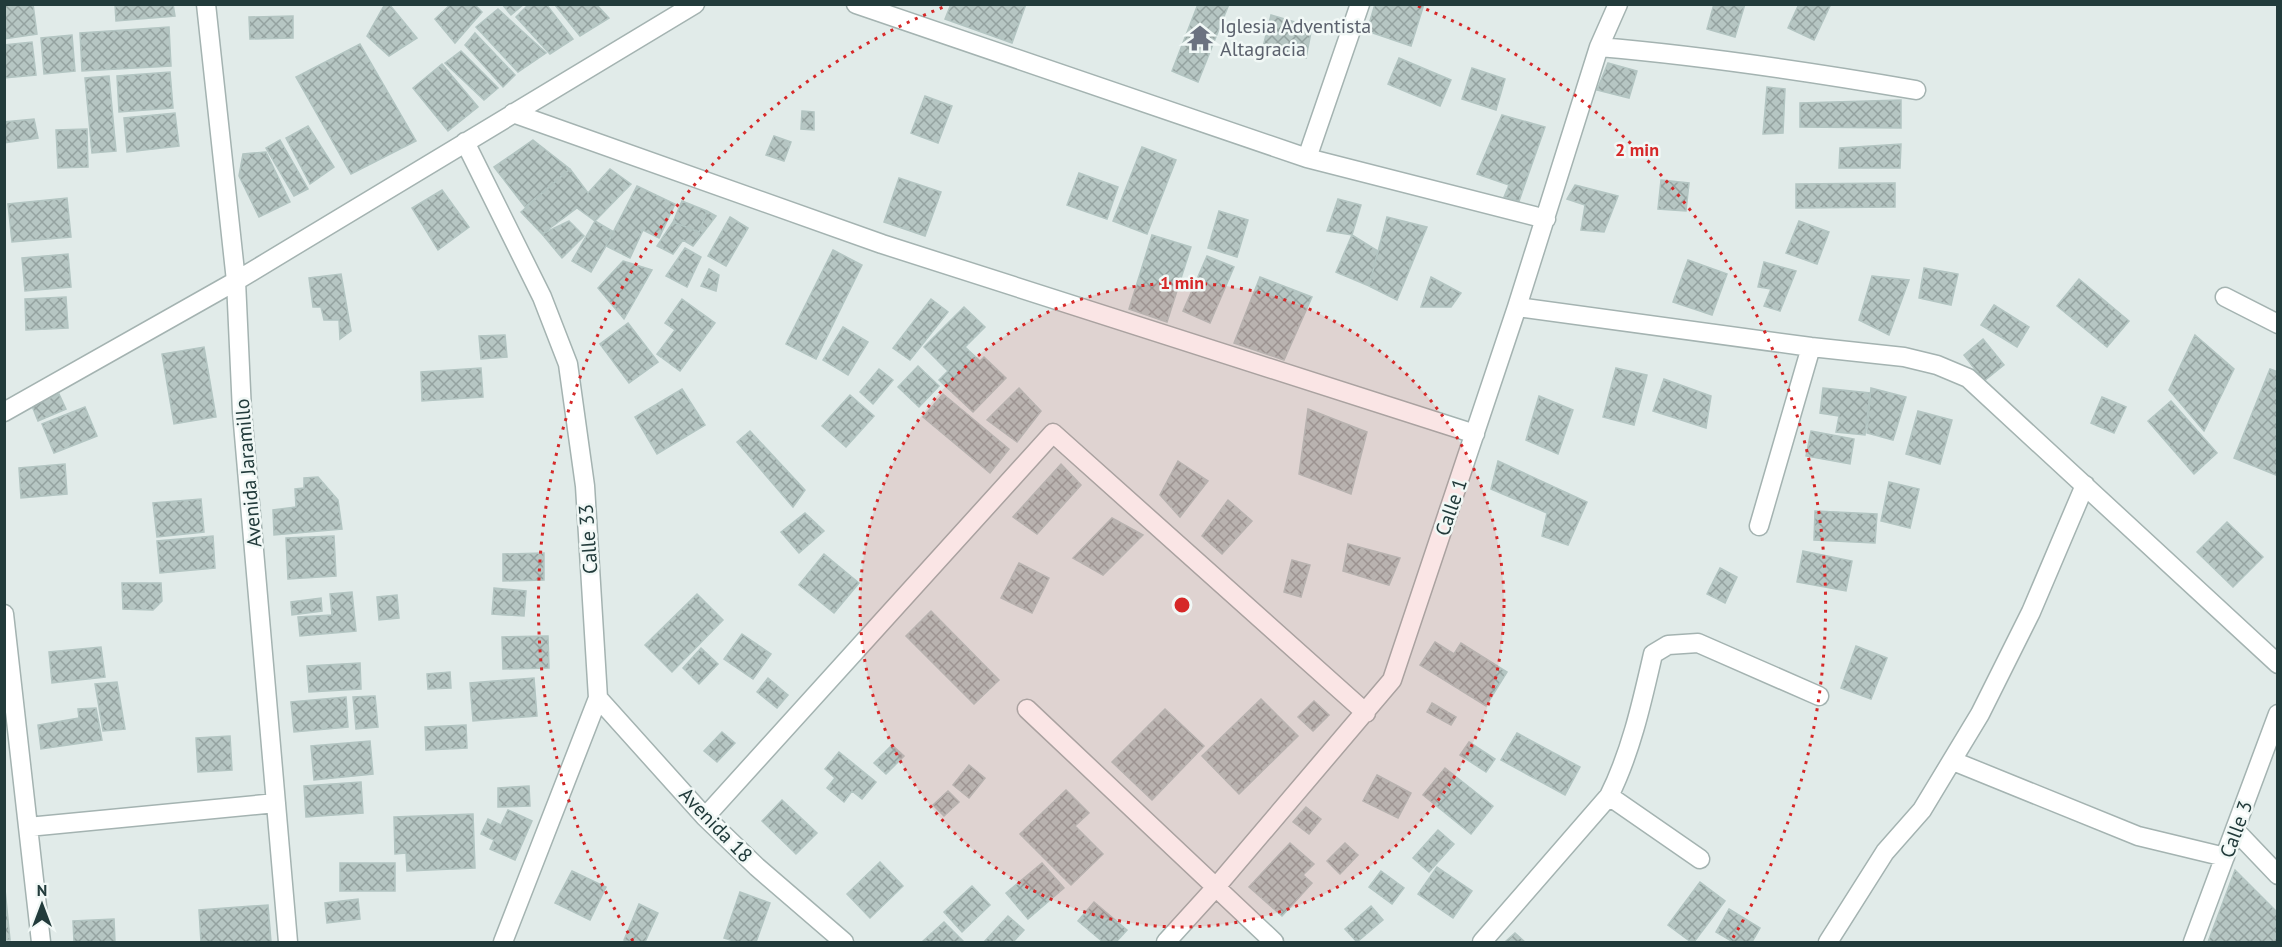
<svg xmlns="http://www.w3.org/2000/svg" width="2282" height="947" viewBox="0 0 2282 947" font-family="'PT Sans',sans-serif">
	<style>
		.building { fill: url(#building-cross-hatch); stroke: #b3c5c2; stroke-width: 1.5 }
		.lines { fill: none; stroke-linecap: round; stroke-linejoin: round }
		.minor-casing { stroke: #a4b3b1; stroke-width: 21 }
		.minor { stroke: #fff; stroke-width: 18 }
		.ring { fill: none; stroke: #d62828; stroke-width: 3; stroke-dasharray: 3 6 }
		.labels { text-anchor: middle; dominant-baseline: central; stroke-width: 5; stroke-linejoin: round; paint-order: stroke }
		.worship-label { font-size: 20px; fill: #5b616d; stroke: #f1f8f6; text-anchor: start }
		.street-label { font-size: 20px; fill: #223b3b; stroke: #f1f8f6 }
		.centre { fill: #d62828; stroke: #f1f8f6; stroke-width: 3 }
		.ring-label { font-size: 18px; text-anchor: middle; font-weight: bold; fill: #d62828; stroke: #f1f8f6; stroke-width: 5; stroke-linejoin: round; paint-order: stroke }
	</style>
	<defs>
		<pattern id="building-cross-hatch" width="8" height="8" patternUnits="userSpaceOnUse" patternTransform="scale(1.5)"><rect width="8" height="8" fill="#b6c6c3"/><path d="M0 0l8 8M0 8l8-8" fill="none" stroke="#94a2a0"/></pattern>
	</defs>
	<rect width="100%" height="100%" fill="#e1ebe9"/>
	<!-- building -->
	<path class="building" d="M4 4H33L37 34 4 39Z
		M115 4H173L175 16 116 21Z
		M385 4H389L417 38 389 56 367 36Z
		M451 4H474L482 12 455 43 435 19Z
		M502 4H524L511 15Z
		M529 4H546L573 39 550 54 516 17Z
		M596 4 609 18 580 36 555 5Z
		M951 4H1026L1012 43 945 19Z
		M1198 4H1229L1198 82 1172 71Z
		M1375 4H1424L1411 46 1367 31Z
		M1714 4H1745L1735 37 1707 29Z
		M1799 4 1830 6 1814 40 1788 28Z
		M498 9 546 53 518 72 476 27Z
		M1271 15 1312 27 1306 58 1263 47Z
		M293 16V38L250 39 249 17Z
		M169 27 171 66 82 71 80 33Z
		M475 33 515 75 503 87 465 45Z
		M72 35 75 71 44 74 41 38Z
		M32 42 36 75 4 78V45Z
		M360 44 416 141 351 174 296 77Z
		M461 51 498 88 484 100 445 63Z
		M1399 58 1451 80 1440 106 1388 84Z
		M1608 63 1637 71 1629 98 1597 90Z
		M442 64 478 107 448 131 413 88Z
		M1472 68 1505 79 1496 110 1462 99Z
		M170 72 173 108 119 112 117 76Z
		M109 76 116 151 92 153 85 78Z
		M1767 87 1785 89 1783 133 1763 134Z
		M925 96 952 106 938 143 911 133Z
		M1901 100V128L1800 127V103Z
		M802 111 814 112V130L801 129Z
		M175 113 179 146 127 152 124 118Z
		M1502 115 1545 127 1519 201 1504 197 1509 185 1477 174Z
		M34 119 38 138 4 143V122Z
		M308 126 334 167 310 184 286 138Z
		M87 129 88 167 58 168 56 130Z
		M774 136 791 142 784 161 766 155Z
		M280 140 308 189 294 196 266 148Z
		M533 140 570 169 525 207 494 167Z
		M1901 144 1900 168H1839L1840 148Z
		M1142 147 1176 160 1147 234 1113 221Z
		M266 152 290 202 259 217 239 176 243 154Z
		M570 169 588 193 610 169 631 184 595 221 577 208 542 234 521 212Z
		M1079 173 1118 187 1107 219 1067 205Z
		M899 178 941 192 925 236 884 222Z
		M1661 180 1689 183 1686 211 1658 209Z
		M1895 183V207L1796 208V184Z
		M1575 185 1618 196 1604 232 1581 230 1585 205 1567 199Z
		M637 186 675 204 659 238 643 230 630 258 606 246Z
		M442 190 469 227 438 250 412 208Z
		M67 198 71 237 12 242 8 204Z
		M1338 199 1361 205 1352 235 1327 231Z
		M682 201 707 211 699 232 673 222Z
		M707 211 716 216 693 246 683 240 673 254 657 246 673 222 699 232Z
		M1219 211 1248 220 1237 257 1208 248Z
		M730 217 748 228 726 266 708 256Z
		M1387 217 1427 227 1397 300 1369 286Z
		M569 221 584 236 562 258 542 234Z
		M595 221 614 232 591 272 572 261Z
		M1799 221 1829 232 1817 264 1786 253Z
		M1152 235 1191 247 1167 322 1129 309Z
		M1352 235 1378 251 1369 286 1336 272Z
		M685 248 701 257 687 287 666 276Z
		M833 250 862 265 816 359 786 344Z
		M68 254 71 287 25 291 22 258Z
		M1207 256 1234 267 1210 323 1183 311Z
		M1688 260 1727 274 1712 315 1673 302Z
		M623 261 652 270 624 319 598 288Z
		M1764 262 1796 271 1780 311 1764 306 1771 289 1758 287Z
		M1924 268 1958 274 1951 305 1919 298Z
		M709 269 719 275 716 291 701 286Z
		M341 274 351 331 340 339 339 320H324L321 307H313L309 278Z
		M1872 276 1909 280 1889 335 1859 320Z
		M1260 277 1312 297 1284 360 1234 343Z
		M1431 277 1461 293 1451 307H1421Z
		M2079 279 2129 321 2107 347 2057 306Z
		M66 297 68 328 26 330 25 299Z
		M682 299 715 323 680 371 657 354 675 330 665 323Z
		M931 299 948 312 910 360 893 348Z
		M1994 305 2029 327 2017 347 1981 325Z
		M964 307 985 327 965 347 980 361 984 357 1006 378 973 412 939 380 948 371 924 347Z
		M628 323 658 362 629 383 600 344Z
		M843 327 868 342 848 375 823 360Z
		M505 335 507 357 481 359 479 336Z
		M2195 335 2234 369 2204 431 2169 390Z
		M1983 339 2004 365 1984 381 1964 355Z
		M204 347 216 417 174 424 162 354Z
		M918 366 939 386 919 407 898 387Z
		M481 368 483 397 422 401 421 372Z
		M1616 368 1647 375 1634 425 1603 417Z
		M879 369 893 380 873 404 860 392Z
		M2270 369 2278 372V476L2234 458Z
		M1664 379 1711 396 1706 428 1653 411Z
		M1019 388 1041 411 1017 442 987 420Z
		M1823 388 1870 393 1865 435 1836 432 1839 416 1820 413Z
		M1871 388 1906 397 1893 440 1867 433Z
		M682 389 705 425 657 454 635 417Z
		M59 394 66 409 38 421 32 406Z
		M943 394 1009 449 990 473 923 417Z
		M850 395 874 416 846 447 822 426Z
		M1539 396 1573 410 1558 454 1526 440Z
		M2102 397 2126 407 2114 433 2091 423Z
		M2171 401 2217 453 2194 474 2148 421Z
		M85 407 97 436 54 453 42 424Z
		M1308 409 1367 432 1351 494 1299 474Z
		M1918 411 1952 420 1940 464 1906 454Z
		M750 431 805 490 793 507 737 442Z
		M1811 431 1854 439 1850 464 1806 456Z
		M1178 461 1208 481 1180 517 1160 495Z
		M1498 461 1587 502 1568 545 1542 536 1547 513 1491 489Z
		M65 464 67 494 21 498 19 468Z
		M1061 464 1081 485 1037 534 1013 517Z
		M318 477 338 500 342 529 274 535 273 510 296 507 295 489 304 488V478Z
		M1889 482 1919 489 1910 528 1881 521Z
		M201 499 204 532 157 537 153 503Z
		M1228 500 1252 521 1222 554 1202 536Z
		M1815 511 1877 514 1875 543 1814 540Z
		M805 513 824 531 799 553 781 532Z
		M1112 518 1143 535 1103 575 1073 558Z
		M2227 522 2263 557 2233 587 2197 552Z
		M213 536 215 568 160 573 157 541Z
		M334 536 336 576 288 579 286 538Z
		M1348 544 1400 558 1389 585 1343 571Z
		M1803 551 1852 561 1846 591 1797 582Z
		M544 553V580L503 581V554Z
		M824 554 859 583 834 613 799 585Z
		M1292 560 1310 565 1301 597 1284 592Z
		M1019 563 1049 578 1032 613 1001 598Z
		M1720 568 1737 577 1725 603 1707 594Z
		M122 583H161L162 601 153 610 123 609Z
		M494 588 526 591 524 616 492 614Z
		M352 592 356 631 300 636 298 617 332 615 330 594Z
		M697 594 723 620 672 672 645 645Z
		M397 595 399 618 379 620 377 597Z
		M321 598 322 611 292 615 291 602Z
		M931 611 999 680 974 704 906 636Z
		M742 634 771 654 753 679 724 659Z
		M548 636 549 668 503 669 502 637Z
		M1435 642 1454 654 1461 643 1507 672 1486 706 1420 665Z
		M1856 646 1887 658 1871 699 1841 688Z
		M101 647 105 677 52 683 49 652Z
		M701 648 718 664 699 684 683 668Z
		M360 663 361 689 309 692 307 666Z
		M450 672 451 688 428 689 427 674Z
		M534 678 537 716 473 721 470 683Z
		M768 678 788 695 777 708 757 692Z
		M117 682 125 729 103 731 95 684Z
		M375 696 378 727 356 729 353 697Z
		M346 697 348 727 294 732 291 702Z
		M1261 699 1298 736 1239 794 1202 756Z
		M1314 701 1329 715 1313 731 1298 717Z
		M1432 703 1456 717 1451 725 1427 712Z
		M96 708 102 740 41 749 38 725 79 718 78 709Z
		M1165 709 1204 746 1152 800 1112 762Z
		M466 725 467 748 426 750 425 727Z
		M722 732 735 743 717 762 704 751Z
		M1517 733 1580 767 1565 795 1501 760Z
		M230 736 232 770 198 772 196 738Z
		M370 741 373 774 314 780 311 746Z
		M1469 742 1495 759 1486 772 1460 755Z
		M892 745 904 756 886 774 874 763Z
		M839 752 876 782 862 799 852 791 844 802 827 788 835 778 825 769Z
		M969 765 985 778 969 798 953 785Z
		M1445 768 1493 806 1471 834 1423 795Z
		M1377 775 1411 793 1398 818 1363 801Z
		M361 782 363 813 306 817 304 786Z
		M529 786 530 806 498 807V788Z
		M1066 790 1089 813 1075 826 1103 854 1071 885 1020 834Z
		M948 791 959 802 944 816 933 805Z
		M782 800 817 833 796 854 762 821Z
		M1306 807 1321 819 1309 834 1293 822Z
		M508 810 532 821 515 860 490 849 494 840 481 834 488 819 501 825Z
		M473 814 475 868 407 871 406 853 395 854 394 817Z
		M1438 830 1454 844 1429 872 1413 858Z
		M1290 843 1314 864 1303 875 1312 883 1282 916 1249 887Z
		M1345 843 1358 855 1340 874 1327 861Z
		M880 862 903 886 870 918 847 894Z
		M340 863H395V891H340Z
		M1042 863 1064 888 1028 919 1006 893Z
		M1437 867 1472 891 1453 918 1418 894Z
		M2235 870 2278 913V942H2208Z
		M572 871 606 887 590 920 555 903Z
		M1381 871 1404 888 1392 904 1369 887Z
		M4 879 10 940H4Z
		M1700 882 1725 901 1694 942H1691L1668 925Z
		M972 886 990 905 962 932 944 912Z
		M740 892 770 903 756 942H737L724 938Z
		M358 899 360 919 327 923 325 903Z
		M1094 902 1127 930 1116 942H1103L1078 921Z
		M639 904 658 913 645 942H630L624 940Z
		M268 905 271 942H201L199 910Z
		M1371 906 1383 920 1357 942 1345 929Z
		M1729 909 1760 928 1752 942H1733L1716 932Z
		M1008 916 1024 930 1013 942H984Z
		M114 919 115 942H74L73 921Z
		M944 922 964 942H922Z
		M1515 933 1525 942H1505Z"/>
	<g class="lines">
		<!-- minor casing -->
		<g class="minor-casing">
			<path id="minor" d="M206 4 236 281 242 412 288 942
				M856 4 1307 158 1546 219
				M1599 47C1706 56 1811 72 1916 90
				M513 113 882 244 1475 434
				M465 142 542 297 568 364 585 486 598 698 503 942
				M1307 158 1360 4
				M2225 297 2278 324
				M1517 307 1811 347 1904 357 1937 365 1968 378 2278 664
				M4 412 236 281 695 4
				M1759 526 1811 347
				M4 614 41 942
				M598 698 705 817 757 867 844 942
				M1027 709 1274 942
				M1953 761 2138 836 2225 857
				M1609 796 1700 859
				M705 817 1053 433 1366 713
				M28 827 276 803
				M2235 830 2278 875
				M1166 942 1216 887 1392 680 1517 307 1599 47 1618 4
				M1482 942 1609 796C1631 752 1642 702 1653 654L1668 645 1698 643 1819 696
				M1828 942 1885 852 1922 810 1980 714 2031 612 2085 485
				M2193 942 2278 714"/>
		</g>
		<!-- minor -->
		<use href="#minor" class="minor"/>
	</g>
	<!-- distance rings -->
	<circle cx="1182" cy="605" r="322" fill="#d62828" fill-opacity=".12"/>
	<g class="ring">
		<circle cx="1182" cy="605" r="322"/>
		<path d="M633 941A644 644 0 0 1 946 6M1418 6A644 644 0 0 1 1731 941"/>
	</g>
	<!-- icons -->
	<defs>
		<g id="temple-bare" transform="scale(2.07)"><path d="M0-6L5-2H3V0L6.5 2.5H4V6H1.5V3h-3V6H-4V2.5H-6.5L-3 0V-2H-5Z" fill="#6b7280" stroke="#f1f8f6" stroke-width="2.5" paint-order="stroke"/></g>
	</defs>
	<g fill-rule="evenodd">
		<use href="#temple-bare" x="1200" y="38"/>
	</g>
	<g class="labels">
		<!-- worship labels -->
		<g class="worship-label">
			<text x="1220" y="26">Iglesia Adventista<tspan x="1220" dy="23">Altagracia</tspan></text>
		</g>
		<!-- street labels -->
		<g class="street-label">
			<text transform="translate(248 473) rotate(-95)">Avenida Jaramillo</text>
			<text transform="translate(1451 507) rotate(-71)">Calle 1</text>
			<text transform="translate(588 539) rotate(-94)">Calle 33</text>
			<text transform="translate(716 825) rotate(46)">Avenida 18</text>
			<text transform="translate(2236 829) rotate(-70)">Calle 3</text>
		</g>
	</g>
	<circle cx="1182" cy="605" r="9" class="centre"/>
	<g class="ring-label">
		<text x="1637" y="156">2 min</text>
		<text x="1182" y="289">1 min</text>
	</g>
	<!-- border -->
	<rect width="2282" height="947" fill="none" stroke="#223b3b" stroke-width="12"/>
	<!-- north arrow -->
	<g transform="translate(42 905)" stroke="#f1f8f6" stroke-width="4.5" paint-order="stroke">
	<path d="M0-4.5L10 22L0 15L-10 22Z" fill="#223b3b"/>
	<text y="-9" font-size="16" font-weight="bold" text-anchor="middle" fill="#223b3b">N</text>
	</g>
</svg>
